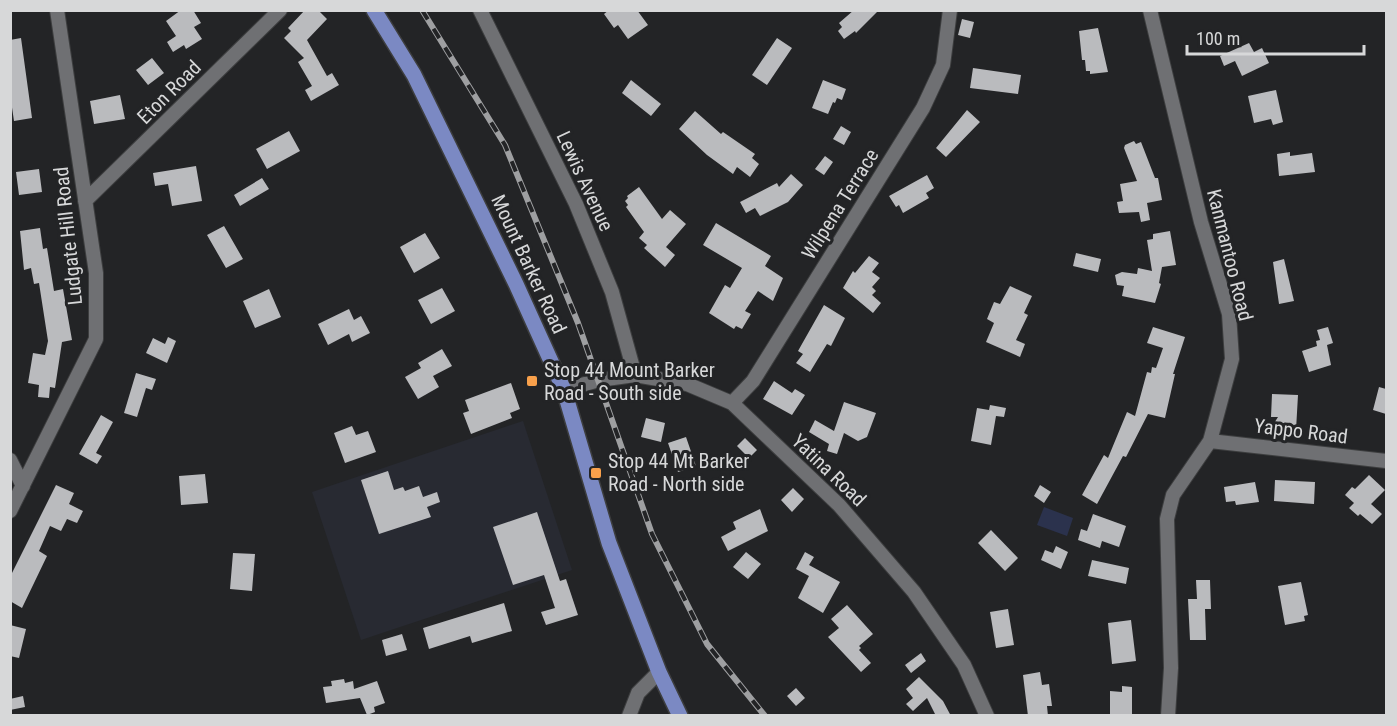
<svg xmlns="http://www.w3.org/2000/svg" width="1397" height="726" viewBox="0 0 1397 726" font-family="'Roboto Condensed',sans-serif">
	<style>
		.built { fill: #282a32 }
		.green { fill: #2b324d }
		.building { fill: #babbbe }
		.lines { fill: none; stroke-linecap: round; stroke-linejoin: round }
		.minor-casing { stroke: #3d3e3f; stroke-width: 16 }
		.major-casing { stroke: #3d3e3f; stroke-width: 18 }
		.minor { stroke: #6f7073; stroke-width: 14 }
		.major { stroke: #7b89c3; stroke-width: 15 }
		.rail-casing { stroke: #9e9fa1; stroke-width: 6 }
		.rail { stroke: #232426; stroke-width: 4; stroke-dasharray: 11; stroke-linecap: butt }
		.poi-dot { fill: #f8a04b; stroke: #232426; stroke-width: 2 }
		.labels { text-anchor: middle; dominant-baseline: central; stroke-width: 6; stroke-linejoin: round; paint-order: stroke }
		.street-label { font-size: 20px; fill: #d7d8d9; stroke: #232426 }
		.poi-label { font-size: 20px; fill: #d7d8d9; stroke: #232426; text-anchor: start }
	</style>
	<rect width="100%" height="100%" fill="#232426"/>
	<!-- built -->
	<path class="built" d="M523 421 572 570 361 640 312 492Z"/>
	<!-- green -->
	<path class="green" d="M1044 507 1073 518 1067 536 1037 525Z"/>
	<!-- building -->
	<path class="building" d="M181 10H193L201 23 194 27 202 39 186 49 184 45 173 52 167 42 176 36 166 21Z
		M305 10H318L327 19 307 40 327 76 332 73 339 85 311 101 305 90 312 86 298 62 304 58 284 38 291 31 288 28Z
		M609 10H637L648 25 628 39 618 25 614 28 604 14Z
		M854 10H879L856 33 855 31 844 39 838 31 842 27 839 23Z
		M962 19 974 22 970 38 958 35Z
		M1098 28 1108 72 1090 74V71H1086L1085 60H1082L1079 31Z
		M21 38 32 118 14 121 10 94V40Z
		M777 38 792 48 767 85 752 75Z
		M1249 43 1254 52 1262 48 1269 63 1242 76 1235 61 1224 66 1220 56Z
		M152 58 164 73 148 85 136 70Z
		M973 68 1021 75 1018 94 970 88Z
		M631 80 661 104 651 116 622 93Z
		M823 80 846 89 842 100 837 98 835 103 833 102 828 114 812 108Z
		M1276 90 1283 122 1273 125 1271 119 1254 123 1248 96Z
		M120 95 125 119 94 124 90 101Z
		M967 110 980 122 946 157 936 148Z
		M695 111 721 134 723 132 755 154 752 158 759 164 750 177 737 167 733 174 707 155 679 129Z
		M841 126 851 132 844 145 833 139Z
		M289 131 300 151 267 169 256 149Z
		M1134 141 1136 144 1141 142 1155 178H1158L1162 200 1147 203 1150 220 1141 222 1139 212 1119 213 1117 202 1123 201 1120 184 1137 181 1124 148 1125 145Z
		M1290 152V156L1312 153 1315 172 1279 176 1277 154Z
		M825 156 833 162 824 175 815 169Z
		M196 166 202 201 172 206 168 184 155 186 153 173Z
		M39 169 42 192 19 195 16 172Z
		M791 174 803 185 788 202 760 216 755 208 746 213 740 202 777 183 779 187Z
		M927 175 934 188 926 193 929 198 903 213 899 205 896 207 889 196Z
		M262 178 269 189 240 206 234 195Z
		M639 187 662 219 670 210 686 224 666 247 675 255 665 267 644 248 647 245 639 238 644 232 626 207 628 205 625 201 628 198 627 196Z
		M716 223 771 256 765 266 783 278 773 301 758 291 745 311 751 314 742 329 736 326 734 329 709 313 725 285 730 288 742 268 703 245Z
		M224 226 243 259 226 268 207 235Z
		M40 228 43 249 47 248 54 291 63 289 72 340 62 342 55 388 50 387 49 398 38 397 39 385 28 383 33 353 45 355 48 341 39 283 34 284 31 268 24 270 20 231Z
		M1170 231 1176 265 1162 267 1159 283 1161 284 1155 303 1122 296 1124 286 1117 285 1115 275 1122 272 1137 274 1138 268 1152 271 1147 240 1153 239V234Z
		M425 233 440 258 414 273 400 247Z
		M1076 253 1101 259 1098 272 1073 266Z
		M869 256 879 263 872 272 880 278 872 287 876 291 872 295 881 303 873 313 843 288 853 271 855 273Z
		M1284 259 1294 301 1279 304 1273 262Z
		M1010 286 1032 296 1024 313 1028 315 1016 340 1025 344 1020 357 986 342 994 323 987 319 994 302 1000 304Z
		M442 288 455 311 431 324 418 300Z
		M269 289 281 317 255 328 243 301Z
		M824 305 845 318 831 346 827 344 810 372 796 363 803 354 798 351Z
		M349 309 354 320 361 316 370 333 352 342 349 334 328 345 318 324Z
		M1153 327 1185 337 1173 374H1175L1165 418 1148 414 1126 457 1123 456 1097 504 1082 495 1104 455 1108 458 1127 412 1135 416 1147 372 1151 373 1152 367 1156 368 1163 348 1147 343Z
		M1328 327 1333 343 1327 345 1331 365 1309 372 1302 351 1317 346 1316 341 1320 340 1317 330Z
		M168 337 176 341 167 363 146 353 153 338 165 344Z
		M442 349 452 366 433 376 439 387 418 399 405 377 421 368 418 363Z
		M136 373 156 379 152 390 146 388 137 417 124 413Z
		M774 381 792 393 795 389 805 395 792 415 763 399Z
		M511 383 520 409 510 413 512 418 471 434 463 413 469 411 465 400Z
		M1379 387 1386 389V414L1373 410Z
		M1272 394 1298 395 1296 430 1271 428 1278 417H1271Z
		M844 402 876 413 867 437 858 441 844 433 837 454 827 451 829 444 809 432 815 420 834 431Z
		M990 405 1006 408 1004 417 996 416 991 445 971 441 977 408 989 410Z
		M101 415 113 422 96 453 102 456 97 464 79 454Z
		M646 418 665 423 661 442 641 437Z
		M352 426 356 435 368 431 376 452 345 463 334 433Z
		M686 437 696 466 678 472 668 443Z
		M745 438 757 450 749 458 737 446Z
		M388 471 394 490 403 487 405 491 419 486 423 497 437 492 440 502 427 507 431 517 379 534 361 480Z
		M205 474 208 503 181 505 179 476Z
		M1369 475 1385 490 1371 504 1382 514 1372 524 1360 514 1358 516 1349 508 1354 503 1345 495 1352 487 1355 489Z
		M1275 480 1315 482 1314 504 1274 501Z
		M1255 482 1259 502 1236 505 1235 501 1226 502 1224 487Z
		M56 485 74 493 69 504 83 511 77 523 67 519 61 531 50 526 39 551 47 556 22 608 10 601V577Z
		M1040 485 1051 492 1044 503 1034 496Z
		M793 488 804 499 792 512 781 500Z
		M760 509 768 531 728 551 721 537 736 529 733 522Z
		M537 512 560 581 566 579 578 615 546 625 541 612 555 608 544 575 513 585 493 527Z
		M1093 514 1126 526 1119 547 1102 541 1100 548 1078 540 1081 529 1087 531Z
		M991 530 1018 558 1005 571 978 543Z
		M1056 546 1068 552 1061 569 1041 560 1045 550 1053 553Z
		M746 552 761 564 748 579 733 567Z
		M805 552 814 557 809 565 840 582 823 613 798 598 809 576 796 569Z
		M233 553 255 554 252 591 230 589Z
		M1092 560 1129 568 1126 584 1088 576Z
		M1196 580H1210L1211 609H1205L1206 640H1190L1188 599H1197Z
		M1301 582 1308 615 1304 616 1305 621 1285 625 1278 586Z
		M504 603 512 631 472 643 470 636 429 649 423 628Z
		M847 605 873 634 859 646 861 648 859 650 871 663 861 672 828 637 839 628 831 619Z
		M1008 609 1014 645 996 648 990 612Z
		M1131 620 1136 661 1112 664 1108 623Z
		M10 625 26 629 19 658 10 656Z
		M402 634 407 650 386 656 382 640Z
		M921 653 926 661 911 673 905 665Z
		M1040 672 1042 685 1049 684 1052 706H1047L1048 716H1028L1023 675Z
		M919 677 943 701 951 716H936L927 698 913 711 906 704 913 698 906 689Z
		M344 679 345 683 353 681 354 689 377 681 385 703 374 707 375 712 367 715 360 698 326 703 323 687 332 686 331 681Z
		M1122 686 1132 687V716H1110V691L1122 692Z
		M796 688 805 698 796 706 787 696Z
		M23 696 25 707 10 710V699Z"/>
	<g class="lines">
		<!-- minor casing -->
		<g class="minor-casing">
			<path id="minor" d="M480 10 576 204 612 292 635 375
				M1150 10 1201 222 1229 314 1232 359 1210 441 1173 495 1167 519 1171 668 1168 716
				M85 201 280 10
				M564 390 599 380 635 375 687 384 732 403 839 505 914 592 964 665 987 716
				M732 403 753 381 923 108 943 65 950 10
				M1210 441 1386 461
				M10 460 23 486
				M10 511 96 339V273L57 10
				M629 716 638 693 659 672"/>
		</g>
		<!-- major casing -->
		<g class="major-casing">
			<path id="major" d="M374 10 414 75 516 284 564 390 609 543 659 672 680 716"/>
		</g>
		<!-- minor -->
		<use href="#minor" class="minor"/>
		<!-- major -->
		<use href="#major" class="major"/>
		<!-- rail casing -->
		<g class="rail-casing">
			<path id="rail" d="M422 10 505 145 578 323 652 534 707 644 765 716"/>
		</g>
		<!-- rail -->
		<use href="#rail" class="rail"/>
	</g>
	<!-- markers -->
	<g class="poi-dot">
		<rect x="526" y="375" width="12" height="12" rx="3"/>
		<rect x="590" y="467" width="12" height="12" rx="3"/>
	</g>
	<g class="labels">
		<!-- street labels -->
		<g class="street-label">
			<text transform="translate(169 92) rotate(-45)">Eton Road</text>
			<text transform="translate(585 181) rotate(65)">Lewis Avenue</text>
			<text transform="translate(840 204) rotate(-58)">Wilpena Terrace</text>
			<text transform="translate(68 236) rotate(-96)">Ludgate Hill Road</text>
			<text transform="translate(1230 255) rotate(76)">Kanmantoo Road</text>
			<text transform="translate(529 264) rotate(65)">Mount Barker Road</text>
			<text transform="translate(1301 431) rotate(7)">Yappo Road</text>
			<text transform="translate(829 470) rotate(44)">Yatina Road</text>
		</g>
		<!-- poi labels -->
		<g class="poi-label">
			<text x="544" y="370">Stop 44 Mount Barker<tspan x="544" dy="23">Road - South side</tspan></text>
			<text x="608" y="461">Stop 44 Mt Barker<tspan x="608" dy="23">Road - North side</tspan></text>
		</g>
	</g>
	<!-- border -->
	<rect width="1397" height="726" fill="none" stroke="#d7d8d9" stroke-width="24"/>
	<!-- scale -->
	<path d="M1187 45v9h177v-9" fill="none" stroke="#d7d8d9" stroke-width="3"/>
	<text x="1196" y="45" font-size="18" fill="#d7d8d9" stroke="#232426" stroke-width="4.5" paint-order="stroke">100 m</text>
</svg>
